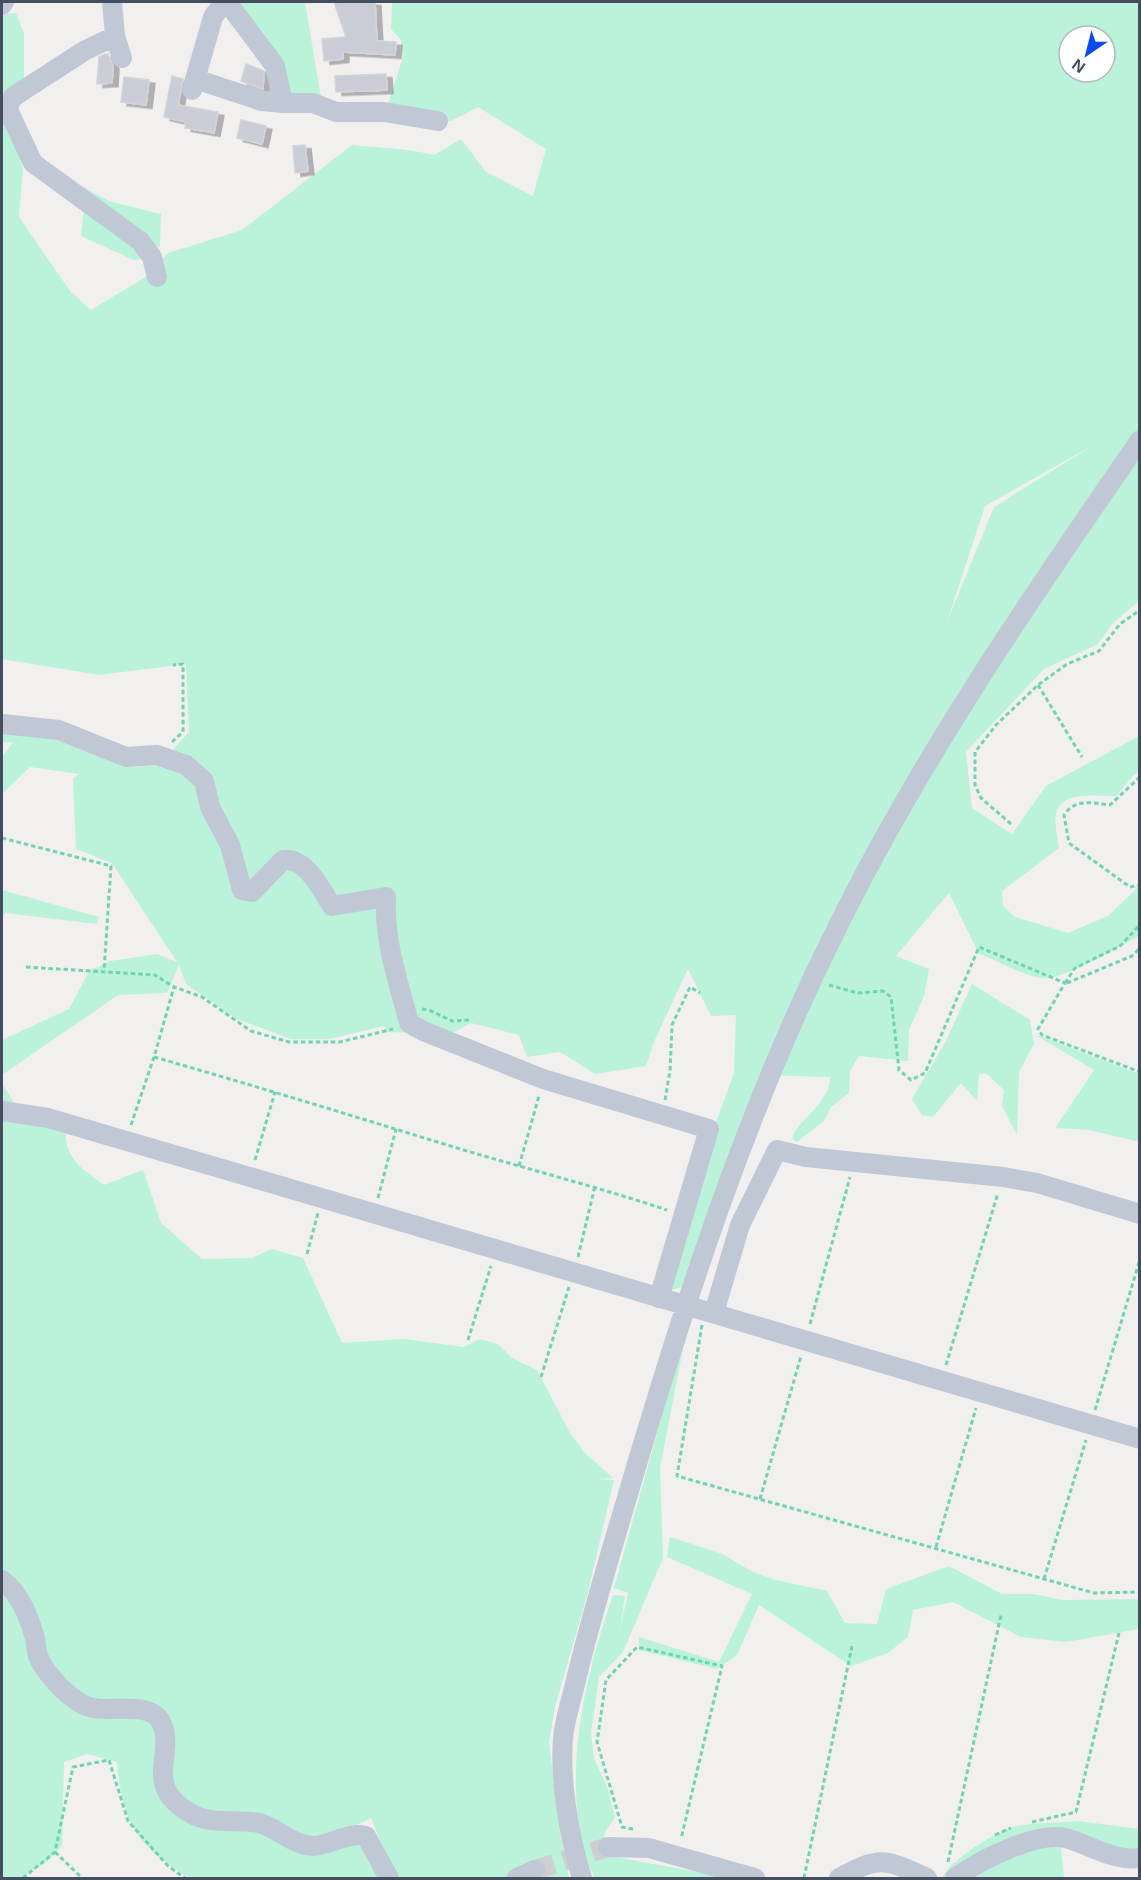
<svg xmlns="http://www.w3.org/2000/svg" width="1141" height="1880" viewBox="0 0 1141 1880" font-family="Arial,sans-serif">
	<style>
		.green { fill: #baf3d9; fill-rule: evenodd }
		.building { fill: #cacdd5; stroke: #d2d4db; stroke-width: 1.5; filter: url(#shadow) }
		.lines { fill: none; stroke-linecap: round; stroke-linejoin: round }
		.minor-tunnel { stroke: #cfcfd2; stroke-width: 20; stroke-dasharray: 20 10; stroke-linecap: butt }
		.path { stroke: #6fd4b2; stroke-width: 3; stroke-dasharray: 4.5 3; stroke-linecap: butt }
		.minor { stroke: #c1c8d5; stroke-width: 20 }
	</style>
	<defs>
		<filter id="shadow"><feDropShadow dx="6" dy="3.5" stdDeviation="0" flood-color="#0004"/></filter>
	</defs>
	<rect width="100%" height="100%" fill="#f2efef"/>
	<!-- green -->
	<path class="green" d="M234 2H305L321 98 282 99Z
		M392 2H1139V601L1112 624 1098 644 1044 669 966 752 972 808 1012 834 1046 786 1139 736V772L1134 775 1116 796C1098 797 1062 789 1056 814 1054 823 1058 838 1059 848L1002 891 1003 906 1015 917 1068 933 1108 916 1139 886V936C1119 947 1066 978 1045 978 1027 978 997 960 979 954L949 893 896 956 929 969 924 996 909 1030 908 1061 859 1056 850 1071 849 1093 831 1107 824 1121 797 1142 792 1139C796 1121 831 1103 830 1077L764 1075 682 1287 670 1290 714 1128 734 1073 736 1015 711 1016 688 969 653 1044 646 1066 595 1074 560 1052 527 1057 519 1035 471 1023 450 1034 388 1032 384 1026 329 1039H291L237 1019 186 984 179 965 167 993 118 995 2 1075V1040L69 1009 89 971 110 961 157 954 177 962 112 863 76 849 73 778 82 773 78 774 30 767 2 794V758L13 742H2V732L39 735 114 757 128 767 159 765 189 732 186 664 99 675 2 659V14L16 13 24 34V84L4 104 23 169 19 217 70 291 91 310 144 278 168 253 242 230 352 145C380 148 407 148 434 155L461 139 486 172 533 196 546 149 478 107 451 121 387 107 403 57 401 40 391 29ZM1069 36H1105V72H1069ZM1092 446 994 507 947 622 985 506Z
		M39 163 109 201 161 214 160 246 136 261 81 236 84 206Z
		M2 890 99 917 97 924 5 913 2 920Z
		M972 984 1030 1020 1034 1044 1019 1072 1017 1135 1002 1106 1004 1090 987 1074H979L977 1101 961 1083 933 1117 922 1115 912 1099 946 1041Z
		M1034 1034 1139 1074V1142L1090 1130 1055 1128 1094 1070Z
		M2 1084 15 1104 66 1128C64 1159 81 1168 104 1185L143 1170 161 1223 202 1259 252 1258 272 1249 303 1258 342 1343 403 1339 464 1347 479 1339 498 1344 512 1358 537 1370 570 1433 585 1453 613 1478 597 1479 614 1480 588 1592 555 1707 549 1742 559 1826 569 1878H400L393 1872 371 1818 331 1838 301 1836 204 1816 179 1800 167 1776 163 1715 93 1707 68 1692 2 1576Z
		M688 1322 660 1468 663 1558 623 1652 599 1677 591 1733 594 1758 608 1789 615 1817 604 1834 610 1856 730 1878H595C590 1867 584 1855 582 1844 565 1760 586 1674 613 1595L625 1596 620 1630 628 1593 614 1588Z
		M670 1537 722 1554 753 1572 776 1580 827 1591 845 1623 877 1624 886 1589 949 1566 1002 1594H1034L1062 1600 1139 1599V1629L1066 1642 1021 1637 953 1602 913 1610 908 1637 888 1653 851 1666 759 1605 737 1655 717 1669 639 1650V1637L719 1662 752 1594 667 1557Z
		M2 1584 71 1701 157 1720 174 1804 260 1828 301 1847 361 1840 384 1878H190C138 1848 122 1822 117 1762L87 1754 64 1762 62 1845 47 1862 20 1878H2Z
		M1078 1821 1139 1829V1857L1060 1838 1064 1878H942C950 1860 994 1833 1013 1827 1033 1822 1058 1823 1078 1821Z"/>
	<!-- building -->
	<path class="building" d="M334 2H375L377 41 396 42 395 55 343 52V59L324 61 322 39 346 37Z
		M105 54H108L113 66 112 83 97 84 99 57Z
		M246 64 264 71 263 89 241 81Z
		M386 74 387 90 336 92 335 76Z
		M172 76 183 79 178 105 218 112 214 133 185 128 186 122 164 117Z
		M124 77 149 80 146 105 121 102Z
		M241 120 266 126 262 144 237 138Z
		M305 145 308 171 295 173 293 146Z"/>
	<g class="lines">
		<!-- minor-tunnel -->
		<path class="minor-tunnel" d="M535 1870 608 1847"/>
		<!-- path -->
		<path class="path" d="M1038 685 1082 757
			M172 742 183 732V664L173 665
			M1140 777 1110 805C1091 803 1076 798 1064 815L1069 843 1130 887 1140 885
			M1011 824 981 798 975 785V752L996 725 1038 685 1067 664 1099 651 1120 624 1140 610
			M2 838 111 866 104 971
			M26 967 155 975 174 987 202 997 251 1031 289 1042H340L393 1029
			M1065 983 1075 968 1120 946 1140 925
			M1067 983 1132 956 1140 948
			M829 985 858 993 883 991 891 997 899 1070 911 1080 925 1073 979 947 1065 983 1038 1029 1042 1035 1140 1072
			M422 1009 429 1010 452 1021 471 1020
			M154 1057C256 1086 356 1117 457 1148 527 1169 598 1187 667 1210
			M665 1100 670 1071 672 1025 690 987 700 993
			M131 1125 154 1057 174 987
			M255 1160 275 1092
			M519 1166 539 1096
			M378 1198 396 1129
			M307 1254 318 1213
			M578 1257 595 1186
			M810 1324 850 1177
			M702 1325 677 1476 1094 1593 1140 1592
			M468 1340 491 1266
			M946 1365 998 1193
			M541 1377 569 1287
			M1095 1410 1140 1259
			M760 1499 801 1356
			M936 1547 976 1408
			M1044 1579 1086 1440
			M1032 1822 1076 1812 1119 1633
			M633 1829 622 1827 597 1742 606 1680 637 1647 722 1666 681 1839
			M995 1835 1011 1828
			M55 1852 82 1878
			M948 1862 1001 1615
			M23 1878 55 1852 73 1767 109 1760 128 1821 168 1866 185 1878
			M804 1878 852 1646"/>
		<!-- minor -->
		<path class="minor" d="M112 2 115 36 84 51 13 97 9 105V112L33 163 140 241 152 257 157 277
			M227 2 275 66 283 103H313L336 112H384L438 121
			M2 5 4 2
			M115 36 122 58
			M195 79 262 101 283 103
			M192 90 213 17 224 2
			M2 724 59 730 126 757 157 755 186 765 204 781 210 807 230 845 242 890 252 892 283 860C307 857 321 890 332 906L386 897C384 942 398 980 409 1023L423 1031 543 1079 709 1129 659 1298
			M2 1111 48 1118 250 1177 1140 1439
			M714 1313 740 1225 777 1150 806 1157 1003 1177 1037 1183 1140 1214
			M2 1580C20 1593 29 1617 35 1638 36 1643 36 1650 38 1656 43 1669 58 1686 69 1695 76 1701 83 1706 93 1708 112 1712 150 1701 161 1722 177 1753 140 1786 192 1814 211 1825 238 1819 259 1823 278 1828 293 1846 314 1846 330 1845 351 1831 366 1836L389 1878
			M608 1847 649 1848 755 1878
			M517 1878 535 1870
			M582 1878C569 1837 558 1773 564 1730 567 1712 573 1694 577 1676 591 1617 609 1559 626 1501 683 1307 745 1112 836 930 921 757 1031 598 1140 440
			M839 1878C881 1855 885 1859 927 1878
			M955 1878C979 1861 1039 1829 1069 1839 1094 1847 1113 1861 1140 1858"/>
	</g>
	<!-- border -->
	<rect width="1141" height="1880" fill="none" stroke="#454e5e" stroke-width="6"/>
	<!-- north arrow -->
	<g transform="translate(1087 54) rotate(215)"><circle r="28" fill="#ffffff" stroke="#b5b8bf" stroke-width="1.5"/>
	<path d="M0-4.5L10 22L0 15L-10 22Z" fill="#0a4af0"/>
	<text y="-9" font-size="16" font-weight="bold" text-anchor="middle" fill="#454e5e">N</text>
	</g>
</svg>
